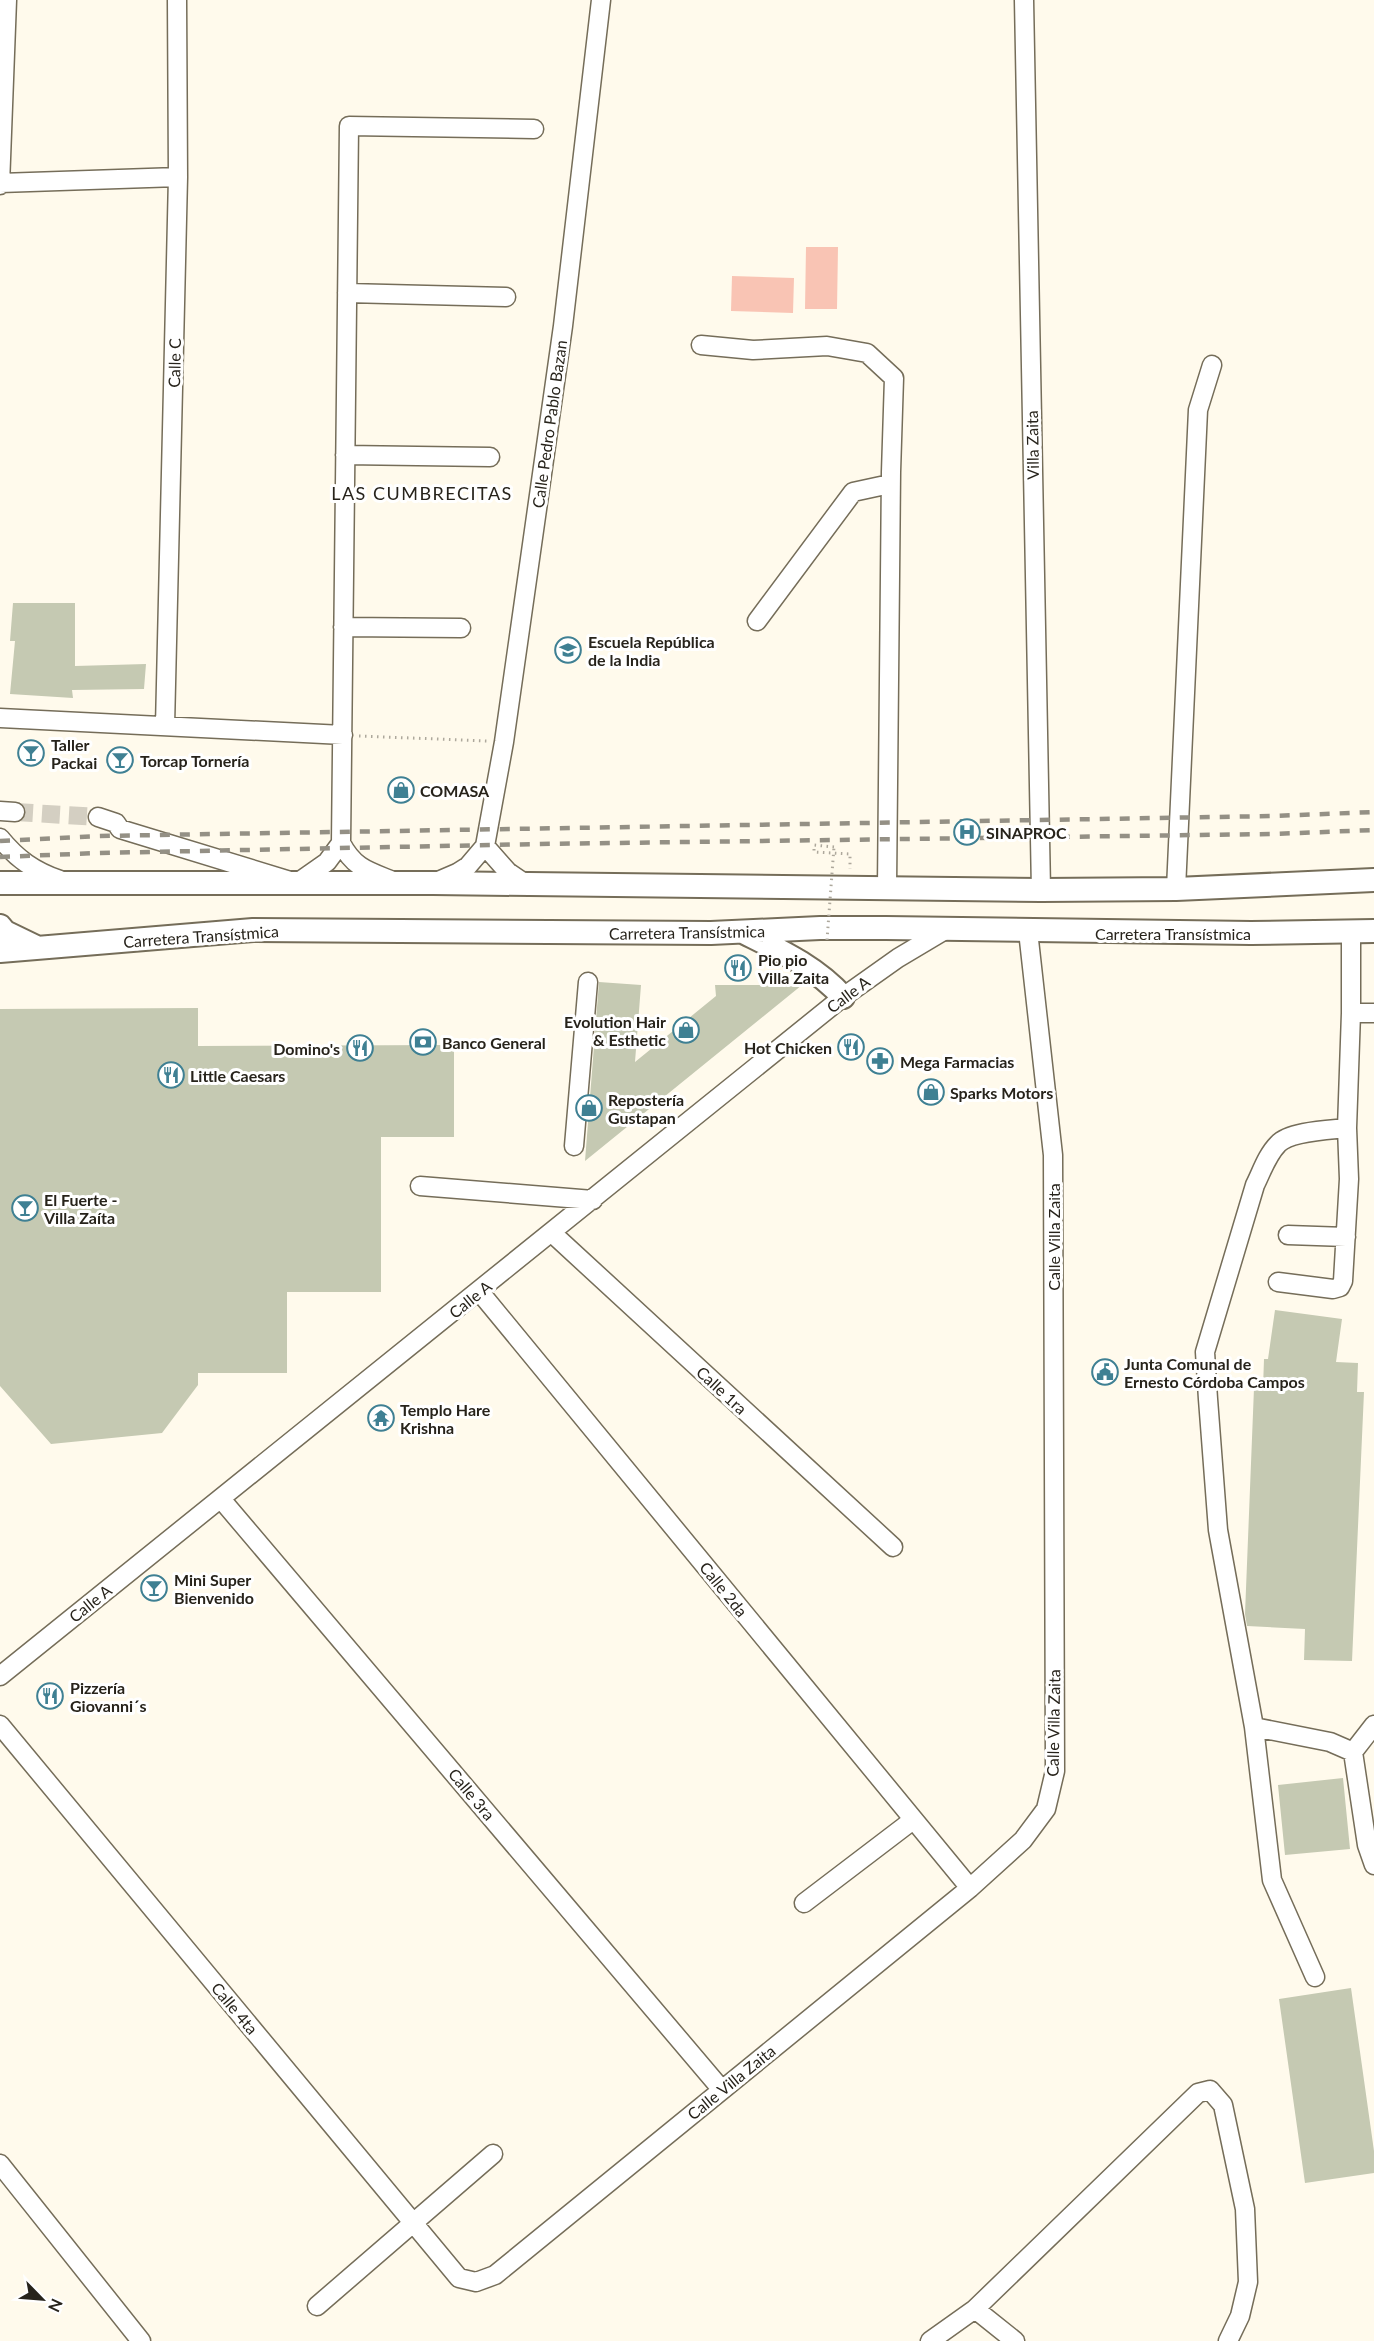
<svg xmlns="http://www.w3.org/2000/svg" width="1374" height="2341" viewBox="0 0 1374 2341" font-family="Lato,sans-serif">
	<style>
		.green { fill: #f9c4b4 }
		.building { fill: #c5c9b2 }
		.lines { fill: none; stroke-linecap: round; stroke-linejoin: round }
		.minor-tunnel { stroke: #d4cfc2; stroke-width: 18; stroke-dasharray: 18 9; stroke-linecap: butt }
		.minor-casing { stroke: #756d59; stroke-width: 21 }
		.major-casing { stroke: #756d59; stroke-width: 26 }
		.path { stroke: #ada89c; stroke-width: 3; stroke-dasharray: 1.5 4.5; stroke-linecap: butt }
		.minor { stroke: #fff; stroke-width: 18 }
		.major { stroke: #fff; stroke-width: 22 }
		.rail { stroke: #949085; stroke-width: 4.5; stroke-dasharray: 10 10; stroke-linecap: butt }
		.path-bridge { stroke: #ada89c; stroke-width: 3; stroke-dasharray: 1.5 4.5; stroke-linecap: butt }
		.labels { text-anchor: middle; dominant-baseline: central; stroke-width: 6; stroke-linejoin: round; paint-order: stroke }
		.street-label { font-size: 16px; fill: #27231b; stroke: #fff }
		.poi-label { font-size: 16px; font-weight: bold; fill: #27231b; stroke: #fff; text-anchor: start }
		.neighbourhood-label { font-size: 18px; letter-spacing: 1.5px; fill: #27231b; stroke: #fff }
	</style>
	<rect width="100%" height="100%" fill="#fffaec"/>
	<!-- green -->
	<path class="green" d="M806 247H838L837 309H805Z
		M732 276 794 278 793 313 731 311Z"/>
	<!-- building -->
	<path class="building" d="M13 603H75V666L146 664 144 689 72 690 73 698 10 694 15 641H10Z
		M599 982 641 985 635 1062 716 996 715 985H802L585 1161Z
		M198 1008V1046L454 1045V1137H381V1292H287V1373H198V1385L162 1433 51 1444 0 1386V1009Z
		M1275 1310 1342 1319 1336 1362 1358 1363 1357 1392H1364L1352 1661 1304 1660 1305 1629 1247 1626 1245 1614 1254 1388H1263L1264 1359H1268Z
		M1343 1778 1350 1849 1285 1855 1278 1785Z
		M1351 1988 1374 2151V2173L1305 2183 1279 1999Z"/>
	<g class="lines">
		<!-- minor-tunnel -->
		<path class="minor-tunnel" d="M15 812 98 817"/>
		<!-- minor casing -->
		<g class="minor-casing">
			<path id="minor" d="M1024 0 1041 890
				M0 183 178 177
				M0 185 7 0
				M347 293 506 297
				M701 345 753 350 827 346 867 353 894 378 891 472 887 887
				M345 455 490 457
				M757 621 853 492 890 484
				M343 627 461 628
				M0 718 343 735
				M165 726 178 177 177 0
				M0 811 15 812
				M98 817 116 823 120 829 297 883 327 862 341 843
				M0 838C17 859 34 871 60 880
				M485 846 508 872 527 885
				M393 881C368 871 354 868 341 843L349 126 534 129
				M436 882 457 873 468 866 485 846 504 742 563 326 601 0
				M1176 889 1198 410 1212 365
				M1351 1013H1374
				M574 1146 588 982
				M420 1186 593 1200
				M552 1233 893 1547
				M1288 1235 1346 1237
				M1278 1282 1333 1289 1340 1287 1343 1281 1349 1179 1347 1128 1351 1013V931
				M479 1291 970 1888
				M221 1499 722 2090
				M0 1676 843 997 898 958 945 930
				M0 1725 459 2278 476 2282 495 2275 970 1888 1023 1840 1046 1809 1055 1771 1053 1155 1028 931
				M1254 1727 1330 1742 1353 1752 1367 1845 1374 1865
				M1353 1752 1374 1725
				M804 1903 913 1820
				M1315 1977 1272 1880 1254 1727 1218 1530 1208 1399 1205 1352 1255 1185C1262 1171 1267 1155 1278 1144 1290 1131 1330 1130 1347 1128
				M0 2164 141 2341
				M317 2306 493 2154
				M975 2309 1015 2341
				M930 2341 975 2309 1198 2093 1210 2090 1223 2105 1245 2209 1248 2282 1240 2316 1228 2341"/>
		</g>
		<!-- major casing -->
		<g class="major-casing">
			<path id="major" d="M0 883H433L1041 890 1176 889 1374 880
				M0 926 5 932 36 947
				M745 933C781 951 816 967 843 997
				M0 951 253 930 711 933 820 928H886L1251 933 1374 931"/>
		</g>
		<!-- path -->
		<path class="path" d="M359 736 488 741
			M834 847 814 845V852L850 854V869"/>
		<!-- minor -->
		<use href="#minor" class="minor"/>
		<!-- major -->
		<use href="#major" class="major"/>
		<!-- rail -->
		<path class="rail" d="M0 841 99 836 1274 816 1374 812
			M0 857 98 853 540 844 1272 834 1374 830"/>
		<!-- path-bridge -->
		<path class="path-bridge" d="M827 940 834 847"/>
	</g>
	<!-- icons -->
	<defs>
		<g id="school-ring" transform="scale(1.35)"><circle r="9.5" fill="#fff" stroke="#3f8093" stroke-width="1.5"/><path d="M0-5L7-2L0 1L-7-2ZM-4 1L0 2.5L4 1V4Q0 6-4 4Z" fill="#3f8093"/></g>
		<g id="bar-ring" transform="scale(1.35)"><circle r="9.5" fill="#fff" stroke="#3f8093" stroke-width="1.5"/><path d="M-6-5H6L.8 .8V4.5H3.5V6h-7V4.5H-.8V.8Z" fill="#3f8093"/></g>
		<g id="shop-ring" transform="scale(1.35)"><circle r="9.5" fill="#fff" stroke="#3f8093" stroke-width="1.5"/><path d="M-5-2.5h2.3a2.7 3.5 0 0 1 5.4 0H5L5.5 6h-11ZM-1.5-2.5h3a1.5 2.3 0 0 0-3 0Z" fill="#3f8093"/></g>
		<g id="hospital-ring" transform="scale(1.35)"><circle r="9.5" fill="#fff" stroke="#3f8093" stroke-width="1.5"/><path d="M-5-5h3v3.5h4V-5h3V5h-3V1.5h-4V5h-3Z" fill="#3f8093"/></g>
		<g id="restaurant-ring" transform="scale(1.35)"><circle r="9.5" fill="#fff" stroke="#3f8093" stroke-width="1.5"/><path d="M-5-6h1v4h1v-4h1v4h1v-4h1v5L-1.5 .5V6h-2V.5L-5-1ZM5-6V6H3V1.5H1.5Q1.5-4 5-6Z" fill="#3f8093"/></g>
		<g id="bank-ring" transform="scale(1.35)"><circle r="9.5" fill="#fff" stroke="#3f8093" stroke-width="1.5"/><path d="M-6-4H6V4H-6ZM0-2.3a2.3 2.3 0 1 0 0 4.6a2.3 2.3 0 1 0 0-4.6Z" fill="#3f8093"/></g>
		<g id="pharmacy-ring" transform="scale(1.35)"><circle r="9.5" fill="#fff" stroke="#3f8093" stroke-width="1.5"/><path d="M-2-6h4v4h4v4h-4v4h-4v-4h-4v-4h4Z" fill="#3f8093"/></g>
		<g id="civic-ring" transform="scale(1.35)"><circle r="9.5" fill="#fff" stroke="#3f8093" stroke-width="1.5"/><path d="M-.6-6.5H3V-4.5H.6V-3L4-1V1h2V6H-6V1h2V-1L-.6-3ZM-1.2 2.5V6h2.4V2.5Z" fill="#3f8093"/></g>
		<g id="temple-ring" transform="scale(1.35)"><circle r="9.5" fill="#fff" stroke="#3f8093" stroke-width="1.5"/><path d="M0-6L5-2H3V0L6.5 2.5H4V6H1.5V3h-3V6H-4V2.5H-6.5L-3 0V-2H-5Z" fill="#3f8093"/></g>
	</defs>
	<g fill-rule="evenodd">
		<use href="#school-ring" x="568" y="650"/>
		<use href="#bar-ring" x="31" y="753"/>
		<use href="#bar-ring" x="120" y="760"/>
		<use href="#shop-ring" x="401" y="790"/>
		<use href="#hospital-ring" x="967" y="832"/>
		<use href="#restaurant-ring" x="738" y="968"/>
		<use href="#shop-ring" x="686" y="1030"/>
		<use href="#bank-ring" x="423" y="1042"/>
		<use href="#restaurant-ring" x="851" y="1047"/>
		<use href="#restaurant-ring" x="360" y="1048"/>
		<use href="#pharmacy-ring" x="880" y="1061"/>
		<use href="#restaurant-ring" x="171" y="1075"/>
		<use href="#shop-ring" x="931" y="1092"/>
		<use href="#shop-ring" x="589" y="1108"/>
		<use href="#bar-ring" x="25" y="1208"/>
		<use href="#civic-ring" x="1105" y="1372"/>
		<use href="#temple-ring" x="381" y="1418"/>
		<use href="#bar-ring" x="154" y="1588"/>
		<use href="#restaurant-ring" x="50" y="1696"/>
	</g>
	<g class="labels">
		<!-- street labels -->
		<g class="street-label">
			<text transform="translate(174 363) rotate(-89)">Calle C</text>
			<text transform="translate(549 424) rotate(-82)">Calle Pedro Pablo Bazan</text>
			<text transform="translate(1032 445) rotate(-91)">Villa Zaita</text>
			<text transform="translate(687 932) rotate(-1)">Carretera Transístmica</text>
			<text x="1173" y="933">Carretera Transístmica</text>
			<text transform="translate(201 936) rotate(-4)">Carretera Transístmica</text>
			<text transform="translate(848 994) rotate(-37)">Calle A</text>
			<text transform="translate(1053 1237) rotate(-90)">Calle Villa Zaita</text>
			<text transform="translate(470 1299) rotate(-39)">Calle A</text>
			<text transform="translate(722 1390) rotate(43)">Calle 1ra</text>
			<text transform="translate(724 1589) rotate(51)">Calle 2da</text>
			<text transform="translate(90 1603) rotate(-39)">Calle A</text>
			<text transform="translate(1053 1723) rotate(-89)">Calle Villa Zaita</text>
			<text transform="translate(472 1794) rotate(50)">Calle 3ra</text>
			<text transform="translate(235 2008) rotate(50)">Calle 4ta</text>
			<text transform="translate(731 2082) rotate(-39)">Calle Villa Zaita</text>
		</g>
		<!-- poi labels -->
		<g class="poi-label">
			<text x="588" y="641">Escuela República<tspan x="588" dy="18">de la India</tspan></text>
			<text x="51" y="744">Taller<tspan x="51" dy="18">Packai</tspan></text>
			<text x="140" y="760">Torcap Tornería</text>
			<text x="420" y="790">COMASA</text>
			<text x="986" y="832">SINAPROC</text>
			<text x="758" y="959">Pio pio<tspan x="758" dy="18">Villa Zaita</tspan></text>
			<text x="666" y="1021" text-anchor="end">Evolution Hair<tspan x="666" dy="18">&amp; Esthetic</tspan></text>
			<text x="442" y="1042">Banco General</text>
			<text x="832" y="1047" text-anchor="end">Hot Chicken</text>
			<text x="340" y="1048" text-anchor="end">Domino's</text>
			<text x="900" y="1061">Mega Farmacias</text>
			<text x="190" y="1075">Little Caesars</text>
			<text x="950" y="1092">Sparks Motors</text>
			<text x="608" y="1099">Repostería<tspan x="608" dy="18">Gustapan</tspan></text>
			<text x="44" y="1199">El Fuerte -<tspan x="44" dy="18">Villa Zaíta</tspan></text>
			<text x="1124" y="1363">Junta Comunal de<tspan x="1124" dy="18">Ernesto Córdoba Campos</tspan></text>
			<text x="400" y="1409">Templo Hare<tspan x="400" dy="18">Krishna</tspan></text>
			<text x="174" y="1579">Mini Super<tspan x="174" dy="18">Bienvenido</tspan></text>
			<text x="70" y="1687">Pizzería<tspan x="70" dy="18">Giovanni´s</tspan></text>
		</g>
		<!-- neighbourhood labels -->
		<g class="neighbourhood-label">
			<text x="422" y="493">LAS CUMBRECITAS</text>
		</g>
	</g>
	<!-- north arrow -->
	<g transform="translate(42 2299) rotate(115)" stroke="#ffffff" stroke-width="4.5" paint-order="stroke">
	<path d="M0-4.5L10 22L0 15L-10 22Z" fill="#27231b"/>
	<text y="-9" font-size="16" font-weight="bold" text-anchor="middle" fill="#27231b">N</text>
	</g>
</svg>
